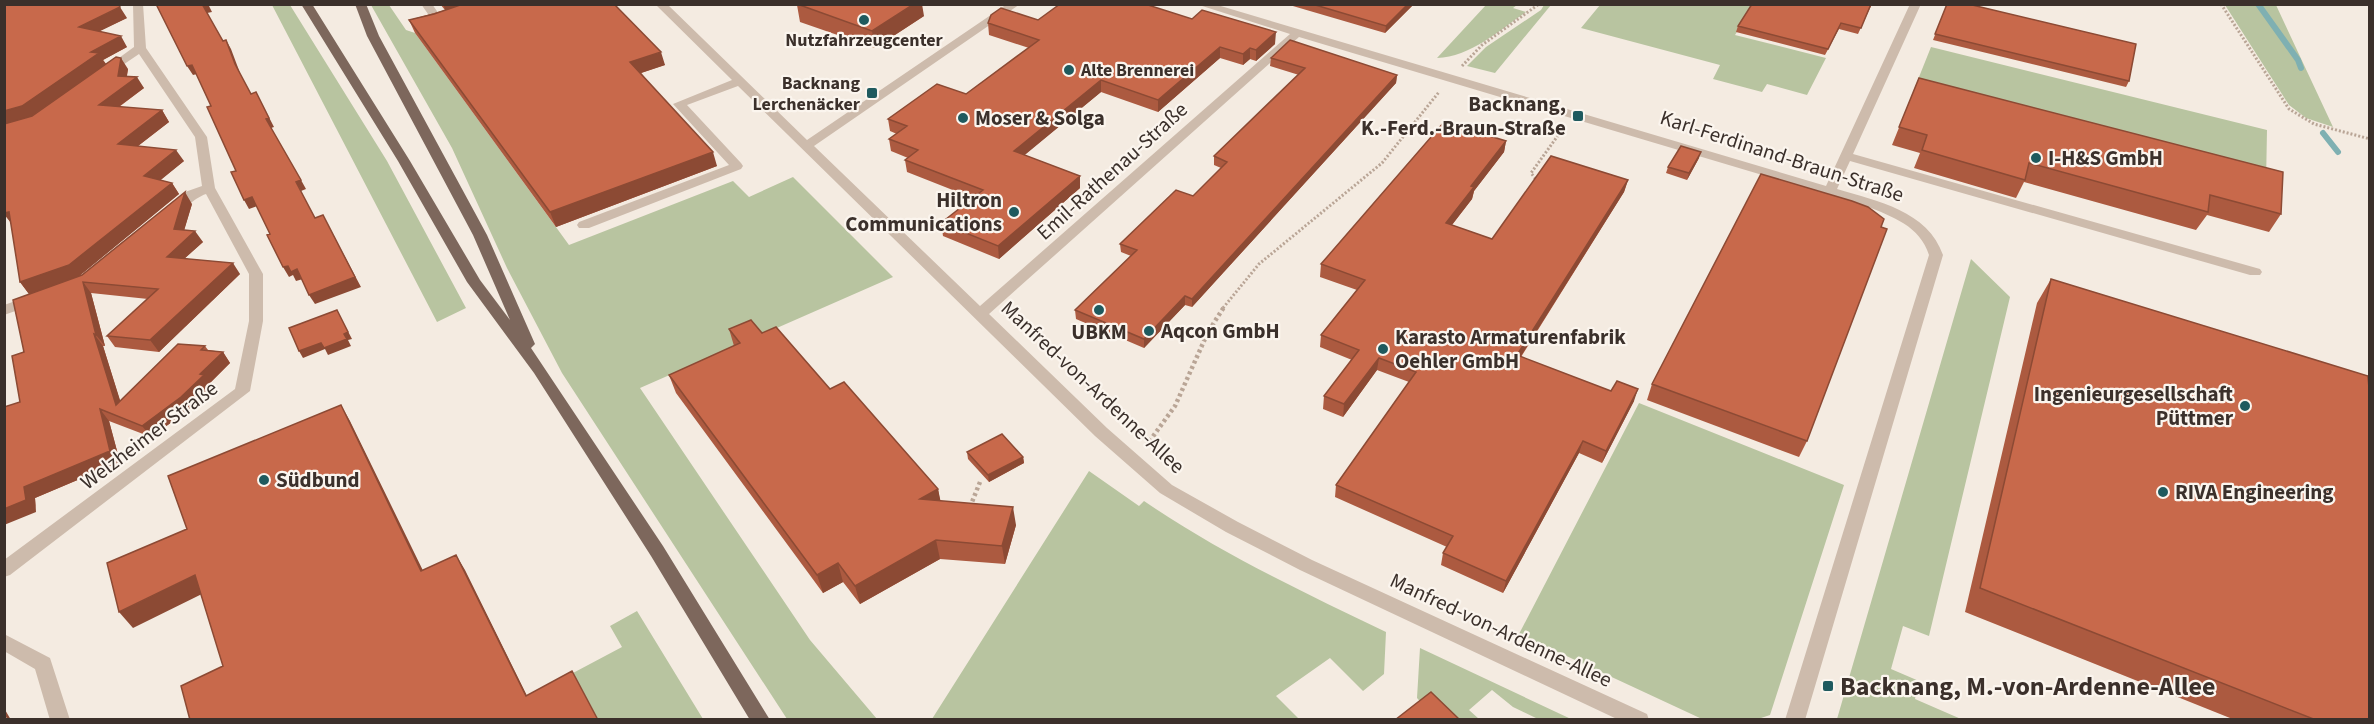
<svg xmlns="http://www.w3.org/2000/svg" width="2374" height="724" viewBox="0 0 2374 724" font-family="'Source Sans 3',sans-serif">
	<style>
		.green { fill: #b8c4a0 }
		.lines { fill: none; stroke-linecap: round; stroke-linejoin: round }
		.stream { stroke: #7fb0b2; stroke-width: 6 }
		.path-far1 { stroke: #b9a596; stroke-width: 3; stroke-dasharray: 2 2; stroke-linecap: butt }
		.path { stroke: #b9a596; stroke-width: 4.5; stroke-dasharray: 3 3; stroke-linecap: butt }
		.minor { fill: #cdbbac; fill-rule: evenodd }
		.major { fill: #7d675c; fill-rule: evenodd }
		.wall { fill: #ac5a40 }
		.shaded-wall { fill: #8c4a34 }
		.building { fill: #c8694b; stroke: #8c4a34; stroke-width: 1.5 }
		.poi-dot { fill: #1f5a5e; stroke: #fbf5ee; stroke-width: 2 }
		.labels { text-anchor: middle; dominant-baseline: central; stroke-width: 4.5; stroke-linejoin: round; paint-order: stroke }
		.far-poi-label { font-size: 18px; font-weight: bold; fill: #3b302b; stroke: #fbf5ee }
		.poi-label { font-size: 21px; font-weight: bold; fill: #3b302b; stroke: #fbf5ee; text-anchor: start }
		.street-label { font-size: 21px; fill: #3b302b; stroke: #fbf5ee }
		.near-poi-label { font-size: 26px; font-weight: bold; fill: #3b302b; stroke: #fbf5ee; text-anchor: start }
	</style>
	<rect width="100%" height="100%" fill="#f4ebe1"/>
	<!-- green -->
	<path class="green" d="M272 5H290L387 161 466 308 437 322Z
		M371 5H389L406 30 415 33 569 245 733 181 749 197 793 177 893 277 640 388 810 640 877 719H787L562 373 507 268 452 148Z
		M1486 5H1517L1513 8 1526 12C1500 30 1470 57 1437 58Z
		M1544 5H1551L1495 73 1467 66 1486 47 1541 10Z
		M1600 5H1754L1735 35 1826 58 1807 95 1767 84 1762 92 1713 79 1720 65 1581 28Z
		M2225 5H2276L2333 127 2306 118 2289 105Z
		M1931 47 2267 130 2266 184 1913 92Z
		M1971 259 2010 297 1929 636 1903 626 1891 669 1919 681 1915 699 1961 719H1837Z
		M1639 403 1844 485 1770 715 1758 719H1702L1519 634Z
		M1089 471 1139 506 1144 501C1220 553 1303 592 1386 632L1384 674 1363 691 1330 658 1276 696 1299 719H932Z
		M637 611 703 719H598L573 673 622 647 610 626Z
		M1420 648 1571 719H1538L1513 707 1492 690 1469 710 1479 719C1449 719 1439 722 1417 698Z"/>
	<g class="lines">
		<!-- stream -->
		<path class="stream" d="M2258 4 2298 60 2301 68
			M2323 133 2338 152"/>
		<!-- path-far1 -->
		<path class="path-far1" d="M2221 4 2289 109 2314 124 2370 139
			M1462 66 1482 45 1539 4
			M1538 182 1531 173 1564 127
			M1223 308 1259 264 1382 163 1439 92"/>
		<!-- path -->
		<path class="path" d="M1146 446 1175 406 1208 332 1224 307
			M970 507 980 482"/>
		<!-- minor -->
		<path class="minor" d="M133 4H143L146 48 207 137 215 188 263 274V321L250 391 10 575 4 577V560L235 389 249 321V274L206 194C193 198 181 215 167 213L165 210 185 192 202 186 195 137 139 54 111 73H103L101 71 134 47Z
			M421 4H432L441 17 450 15 455 18 443 24H435Z
			M655 4H667L807 140 1007 4H1020L814 146 980 306 1290 34 1196 4H1214L1826 186 1910 4H1921L1853 154 2260 269 2262 272 2260 275H2250L1850 161 1837 189C1877 201 1928 211 1943 255L1805 720H1785L1929 255C1920 226 1893 217 1866 206L1299 37 989 314 1107 428 1172 485 1238 522 1312 560 1647 714 1649 720H1619L1300 570 1226 532 1160 493 1095 436 738 86 687 105 741 163 743 166 741 169 589 228H579L577 225 579 222 729 165 673 104 732 80Z
			M33 295 40 300 38 303 4 315V305Z
			M4 634 50 658 70 720H50L35 669 4 651Z"/>
		<!-- major -->
		<path class="major" d="M301 4H312L410 161 480 280 510 320 473 235 367 36 355 4H366L379 36 487 235 535 344 531 348 663 546 770 720H750L651 556 534 373 467 282 398 161Z"/>
	</g>
	<!-- wall -->
	<path class="wall" d="M4 4 127 18 99 31 127 47 103 60 106 64 128 69 127 76 144 88 119 107 162 110 169 122 138 146 184 161 160 180 172 183 179 194 78 277 82 275 192 204 184 230 203 242 185 258 240 274 159 352 115 347 107 336 148 299 91 293 105 346H103L120 401 205 346 208 350 223 352 230 363 210 383 212 386 190 409 151 437 109 421 120 462 35 498 36 512 20 402 29 294 20 282 11 223 4 214Z
		M440 4H614L665 65 641 73 717 166 556 227 415 33 409 20 445 10Z
		M1286 4H1414L1385 33Z
		M1872 4 1858 34 1839 29 1825 55 1736 32 1738 26Z
		M1947 4 2129 81 2126 87 1933 40Z
		M797 5 924 16 875 48 800 22Z
		M1038 20 1275 44 1256 61 1250 59 1243 65 1220 58 1158 112 1101 92 1024 155 1080 176V188L999 259 943 236 941 223 973 198 907 172 905 160 908 158 891 151 889 139 897 134 890 131 888 119 966 94 1029 48 989 35 988 23Z
		M1271 58 1397 75 1396 83 1192 307 1185 305 1144 348 1076 319 1075 310 1131 256 1121 252 1120 244 1193 196 1221 168 1214 165V156L1299 75 1270 66Z
		M1919 78 2281 214 2269 232 2207 215 2196 230 2024 182 2016 198 1914 168 1920 153 1892 145Z
		M1506 141 1504 152 1474 191 1472 199 1452 225 1492 239 1628 180 1624 192 1521 357 1634 401 1602 463 1579 453 1503 593 1441 565 1443 553 1447 547 1335 497 1336 485 1409 382 1377 370 1343 417 1323 409 1324 396 1352 360 1320 347 1321 335 1357 290 1320 277 1321 264Z
		M1699 158 1687 180 1666 173 1668 167Z
		M2051 279 2370 720H2235L1965 612 2037 303Z
		M729 329 762 333 830 389 938 489 940 501 1016 525 1005 564 940 559 860 604 843 582 823 593 676 393 669 375 734 346Z
		M1652 384 1807 441 1799 457 1647 400Z
		M967 452 1023 457 1024 463 989 482 968 459Z"/>
	<!-- shaded-wall -->
	<path class="shaded-wall" d="M202 4H208L212 12 207 13Z
		M443 4H479L447 14Z
		M914 4H922L924 16 875 48 872 31Z
		M1408 4H1414L1385 33 1386 26Z
		M120 7 127 18 86 38 79 27Z
		M1276 32 1275 44 1256 61V50Z
		M121 36 127 47 103 60 106 64 30 117 4 125V111L91 52Z
		M226 40 231 49 240 73 235 64Z
		M1220 47V58L1158 112V100Z
		M1250 48V59L1243 65V54Z
		M661 52 665 65 635 75 630 62Z
		M121 58 128 69 125 85 137 77 144 88 106 116 99 105 118 76Z
		M192 65 197 74 193 75 187 66Z
		M1397 75 1396 83 1192 307V299Z
		M1101 80V92L1015 163 1014 151Z
		M256 92 274 127 271 128 266 119Z
		M162 110 169 122 125 156 118 144Z
		M1506 141 1504 152 1474 191 1472 199 1444 235 1446 223 1471 186Z
		M176 150 184 161 151 188 144 176Z
		M713 152 717 166 556 227 550 212Z
		M1701 152 1699 158 1687 180 1689 173Z
		M1080 176V188L999 259 998 246Z
		M301 180 306 189 301 191 296 182Z
		M1628 180 1624 192 1514 367 1517 355Z
		M172 183 179 194 78 277 29 294 20 282Z
		M185 192 192 204 181 241 174 229Z
		M252 197 257 206 249 209 244 200Z
		M9 212 13 225 4 214V213Z
		M328 225 361 287 315 304 309 295Z
		M195 231 203 242 174 268 167 257Z
		M233 263 240 274 159 352 150 340Z
		M288 266 297 269 303 279 296 281 293 275 289 277 283 267Z
		M83 282 91 293 105 346 96 335Z
		M1185 296V305L1144 348V339Z
		M340 316 352 339 348 340 351 346 328 355 325 349 303 358 299 351 344 334Z
		M94 334 103 346 125 416 116 405Z
		M223 352 230 363 210 383 212 386 190 409 151 437 142 426 200 374Z
		M1379 358 1377 370 1343 417 1344 404Z
		M1638 389 1634 401 1602 463 1606 451Z
		M341 405 350 421 431 587 421 571Z
		M100 409 109 421 120 462 35 498 36 512 4 525V509L24 487Z
		M1583 441 1579 453 1503 593 1506 581Z
		M1023 457 1024 463 989 482 988 475Z
		M938 489 942 508 920 499Z
		M1013 507 1016 525 1005 564 1002 546Z
		M936 540 940 559 860 604 855 586Z
		M456 555 465 570 535 712 526 696Z
		M838 563 843 582 823 593 817 575Z
		M195 575 208 591 133 628 119 612Z
		M4 708 11 720H8L4 714Z"/>
	<!-- building -->
	<path class="building" d="M4 4H118L120 7 79 27 121 36 91 52 99 53 22 106 4 111Z
		M156 4H202L223 41 226 40 235 64 251 94 256 92 269 118 266 119 301 180 296 182 315 218 323 215 355 277 309 295 297 269 291 272 288 266 283 267 267 235 270 234 252 197 244 200 237 185 231 172 236 171 207 107 211 106 192 65 187 66Z
		M463 4H614L661 52 630 62 713 152 550 212 409 20 434 14Z
		M797 4H914L872 31Z
		M1060 4H1145L1192 19 1202 10 1276 32 1256 50 1250 48 1243 54 1220 47 1158 100 1101 80 1014 151 1080 176 998 246 941 223 983 190 905 160 918 150 889 139 907 126 888 119 937 84 966 94 1039 40 988 23 991 15 1001 8 1038 20Z
		M1312 4H1408L1386 26Z
		M1752 4H1871L1861 28 1841 23 1828 49 1738 26Z
		M1947 4H1968L2136 44 2129 81 1935 34Z
		M1290 40 1397 75 1192 299 1185 296 1144 339 1075 310 1137 250 1120 244 1176 190 1193 196 1227 162 1214 156 1305 68 1271 58Z
		M116 57 121 58 118 76 137 77 99 105 162 110 118 144 176 150 144 176 172 183 69 265 20 282 9 212 4 213V124L32 116Z
		M1919 78 2283 172 2281 214 2210 195 2208 212 2029 163 2025 180 1922 150 1927 135 1899 127Z
		M1444 122 1506 141 1471 186 1474 187 1446 223 1492 239 1551 156 1628 180 1517 355 1611 391 1617 381 1638 389 1606 451 1583 441 1506 581 1443 553 1453 536 1336 485 1416 372 1379 358 1344 404 1324 396 1359 350 1321 335 1365 280 1321 264Z
		M1681 146 1701 152 1689 173 1668 167Z
		M1761 174 1852 201 1868 207 1884 219 1881 227 1887 229 1807 441 1652 384Z
		M185 192 174 229 195 231 167 257 233 263 150 340 107 336 158 289 83 282 96 335 94 334 116 405 178 344 205 346 201 350 223 352 200 374 204 375 181 397 142 426 100 409 110 451 24 487 26 500 4 509V407L20 402 12 356 24 352 13 300 82 275Z
		M2051 279 2368 376 2370 401V720H2316L1980 588Z
		M337 310 348 332 344 334 347 339 324 348 321 343 299 351 289 328Z
		M751 320 762 333 776 327 830 389 844 382 938 489 920 499 1013 507 1002 546 936 540 855 586 838 563 817 575 669 375 740 343 729 329Z
		M341 405 421 571 456 555 526 696 572 671 598 720H190L181 686 223 666 195 575 119 612 107 563 187 529 168 476Z
		M1002 434 1023 457 988 475 967 452Z
		M1431 692 1460 720H1395Z"/>
	<!-- markers -->
	<g class="poi-dot">
		<circle cx="864" cy="20" r="6"/>
		<circle cx="1069" cy="70" r="6"/>
		<rect x="866" y="87" width="12" height="12" rx="3"/>
		<rect x="1572" y="110" width="12" height="12" rx="3"/>
		<circle cx="963" cy="118" r="6"/>
		<circle cx="2036" cy="158" r="6"/>
		<circle cx="1014" cy="212" r="6"/>
		<circle cx="1099" cy="310" r="6"/>
		<circle cx="1149" cy="331" r="6"/>
		<circle cx="1383" cy="349" r="6"/>
		<circle cx="2245" cy="406" r="6"/>
		<circle cx="264" cy="480" r="6"/>
		<circle cx="2163" cy="492" r="6"/>
		<rect x="1822" y="680" width="12" height="12" rx="3"/>
	</g>
	<g class="labels">
		<!-- far-poi labels -->
		<g class="far-poi-label">
			<text x="864" y="40">Nutzfahrzeugcenter</text>
			<text x="1081" y="70" text-anchor="start">Alte Brennerei</text>
			<text x="860" y="83" text-anchor="end">Backnang<tspan x="860" dy="21">Lerchenäcker</tspan></text>
		</g>
		<!-- poi labels -->
		<g class="poi-label">
			<text x="1566" y="104" text-anchor="end">Backnang,<tspan x="1566" dy="24">K.-Ferd.-Braun-Straße</tspan></text>
			<text x="975" y="118">Moser &amp; Solga</text>
			<text x="2048" y="158">I-H&amp;S GmbH</text>
			<text x="1002" y="200" text-anchor="end">Hiltron<tspan x="1002" dy="24">Communications</tspan></text>
			<text x="1161" y="331">Aqcon GmbH</text>
			<text x="1099" y="332" text-anchor="middle">UBKM</text>
			<text x="1395" y="337">Karasto Armaturenfabrik<tspan x="1395" dy="24">Oehler GmbH</tspan></text>
			<text x="2233" y="394" text-anchor="end">Ingenieurgesellschaft<tspan x="2233" dy="24">Püttmer</tspan></text>
			<text x="276" y="480">Südbund</text>
			<text x="2175" y="492">RIVA Engineering</text>
		</g>
		<!-- street labels -->
		<g class="street-label">
			<text transform="translate(1782 156) rotate(18)">Karl-Ferdinand-Braun-Straße</text>
			<text transform="translate(1112 171) rotate(-42)">Emil-Rathenau-Straße</text>
			<text transform="translate(1093 387) rotate(43)">Manfred-von-Ardenne-Allee</text>
			<text transform="translate(149 435) rotate(-37)">Welzheimer Straße</text>
			<text transform="translate(1501 630) rotate(25)">Manfred-von-Ardenne-Allee</text>
		</g>
		<!-- near-poi labels -->
		<g class="near-poi-label">
			<text x="1840" y="686">Backnang, M.-von-Ardenne-Allee</text>
		</g>
	</g>
	<!-- border -->
	<rect width="2374" height="724" fill="none" stroke="#3b302b" stroke-width="12"/>
</svg>
